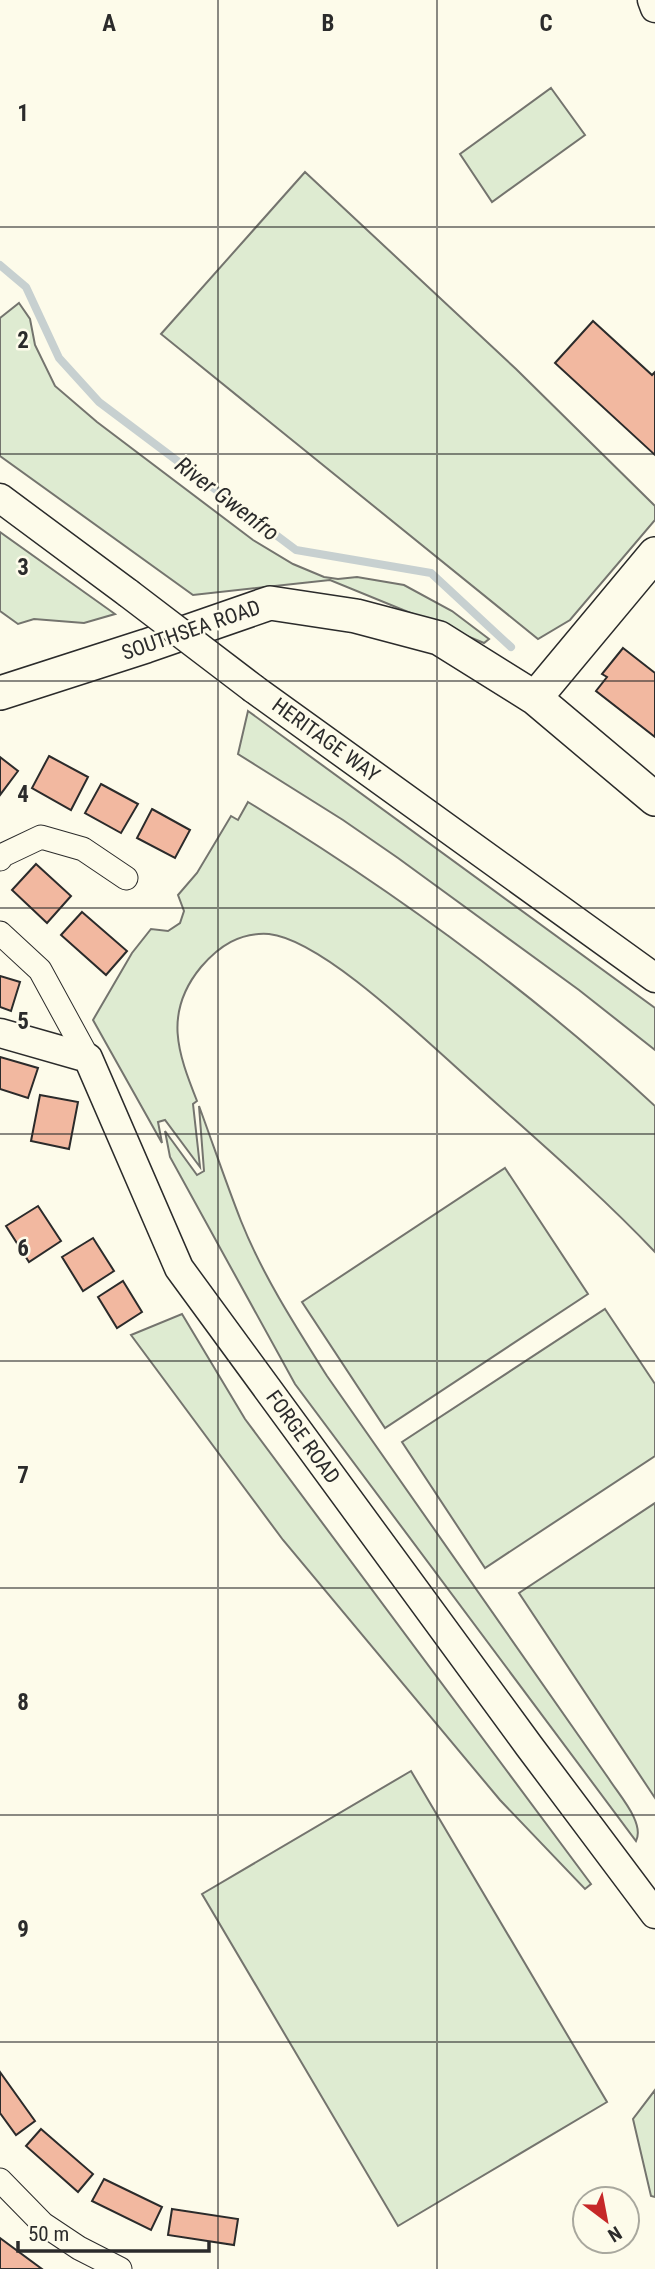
<svg xmlns="http://www.w3.org/2000/svg" width="655" height="2269" viewBox="0 0 655 2269" font-family="'Roboto Condensed',sans-serif">
	<style>
		.green { fill: #deebd1; stroke: #74746e; stroke-width: 2 }
		.lines { fill: none; stroke-linecap: round; stroke-linejoin: round }
		.stream { stroke: #c7d0d0; stroke-width: 8 }
		.building { fill: #f2b8a0; stroke: #2b2b2b; stroke-width: 2 }
		.minor-casing { stroke: #2b2b2b; stroke-width: 25 }
		.tertiary-casing { stroke: #2b2b2b; stroke-width: 31 }
		.secondary-casing { stroke: #2b2b2b; stroke-width: 36 }
		.minor { stroke: #fdfbea; stroke-width: 23 }
		.tertiary { stroke: #fdfbea; stroke-width: 28 }
		.secondary { stroke: #fdfbea; stroke-width: 33 }
		.tertiary-bridge-casing { stroke: #2b2b2b; stroke-width: 31; stroke-linecap: butt }
		.tertiary-bridge { stroke: #fdfbea; stroke-width: 28 }
		.grid { fill: none; stroke: #2b2b2b; stroke-width: 2; stroke-opacity: 0.55 }
		.labels { text-anchor: middle; dominant-baseline: central; stroke-width: 5; stroke-linejoin: round; paint-order: stroke }
		.street-label { font-size: 21px; fill: #2b2b2b; stroke: #fdfbea }
		.water-label { font-size: 23px; font-style: italic; fill: #2b2b2b; stroke: #fdfbea }
		.grid-label { font-size: 23px; text-anchor: middle; font-weight: bold; fill: #2b2b2b; stroke: #fdfbea; stroke-width: 5; stroke-linejoin: round; paint-order: stroke }
	</style>
	<rect width="100%" height="100%" fill="#fdfbea"/>
	<!-- green -->
	<path class="green" d="M551 88 585 135 492 202 460 154Z
		M305 172 516 369 655 506V520L570 620 538 639 161 334Z
		M19 303 30 319 35 345 55 386 97 422 253 540 293 564 324 577 338 579 357 577 404 585 452 611 489 639 484 643 330 580 193 595 0 456V318Z
		M0 532 115 614 84 623 34 619 18 624 0 611Z
		M248 711 655 1008V1050L579 990 398 858 343 820 238 754Z
		M248 802C392 890 531 991 655 1106V1252C599 1193 537 1140 477 1086 432 1047 325 940 269 934 240 932 219 946 201 967 163 1013 178 1053 197 1101L193 1104 200 1167 165 1120 158 1122 162 1143 93 1020 132 953 151 929 168 931 180 923 184 911 178 895 197 873 231 816 238 820Z
		M199 1106C213 1144 226 1183 241 1221 263 1276 296 1327 327 1376L609 1779C619 1795 645 1823 636 1841L295 1384 170 1157 165 1131 197 1175 204 1171Z
		M505 1168 588 1294 385 1428 302 1302Z
		M605 1309 655 1384V1456L485 1568 402 1442Z
		M182 1314 245 1419 591 1884 585 1889 500 1800 283 1540 131 1335Z
		M655 1503V1798L519 1593Z
		M411 1771 607 2102 398 2226 202 1894Z
		M655 2090V2197L651 2196 633 2119Z"/>
	<g class="lines">
		<!-- stream -->
		<path class="stream" d="M0 265 26 287 59 358 99 402 296 550 431 573 511 647"/>
	</g>
	<!-- building -->
	<path class="building" d="M593 321 652 375 655 372V455L555 363Z
		M623 648 655 673V737L596 691 607 677 602 674Z
		M49 756 88 777 71 810 32 788Z
		M0 757 18 771 0 795Z
		M101 784 138 804 121 833 85 813Z
		M152 809 190 830 175 858 137 838Z
		M36 864 71 896 47 923 12 890Z
		M82 912 127 951 106 975 61 935Z
		M0 976 20 982 11 1011 0 1007Z
		M0 1057 38 1068 28 1098 0 1089Z
		M40 1095 78 1102 69 1149 31 1141Z
		M38 1206 61 1241 29 1262 6 1226Z
		M93 1238 114 1271 83 1291 62 1257Z
		M123 1281 142 1312 117 1328 98 1297Z
		M0 2072 35 2121 16 2135 0 2113Z
		M41 2129 93 2174 78 2192 26 2146Z
		M104 2179 162 2207 151 2230 92 2201Z
		M172 2209 238 2219 234 2245 168 2235Z
		M0 2238 42 2269H0Z"/>
	<g class="lines">
		<!-- minor casing -->
		<g class="minor-casing">
			<path id="minor" d="M0 859 3 855 41 837 83 849 126 878
				M0 933 40 970 88 1058
				M0 2180 43 2224 79 2248 120 2269"/>
		</g>
		<!-- tertiary casing -->
		<g class="tertiary-casing">
			<path id="tertiary" d="M652 0 655 8
				M0 498 128 593
				M254 689 655 978
				M0 1033 88 1058 179 1268 529 1746 655 1914"/>
		</g>
		<!-- secondary casing -->
		<g class="secondary-casing">
			<path id="secondary" d="M0 693 146 646 270 603 356 616 439 638 535 698 655 799
				M535 698 655 554"/>
		</g>
		<!-- minor -->
		<use href="#minor" class="minor"/>
		<!-- tertiary -->
		<use href="#tertiary" class="tertiary"/>
		<!-- secondary -->
		<use href="#secondary" class="secondary"/>
		<!-- tertiary-bridge casing -->
		<g class="tertiary-bridge-casing">
			<path id="tertiary-bridge" d="M128 593 254 689"/>
		</g>
		<!-- tertiary-bridge -->
		<use href="#tertiary-bridge" class="tertiary-bridge"/>
	</g>
	<!-- grid -->
	<path class="grid" d="M218 0V2269M437 0V2269M0 227H655M0 454H655M0 681H655M0 908H655M0 1134H655M0 1361H655M0 1588H655M0 1815H655M0 2042H655"/>
	<g class="labels">
		<!-- street labels -->
		<g class="street-label">
			<text transform="translate(191 630) rotate(-19)">SOUTHSEA ROAD</text>
			<text transform="translate(326 740) rotate(36)">HERITAGE WAY</text>
			<text transform="translate(303 1437) rotate(54)">FORGE ROAD</text>
		</g>
		<!-- water labels -->
		<g class="water-label">
			<text transform="translate(227 499) rotate(37)">River Gwenfro</text>
		</g>
	</g>
	<g class="grid-label">
		<text x="109" y="31">A</text>
		<text x="328" y="31">B</text>
		<text x="546" y="31">C</text>
		<text x="23" y="121">1</text>
		<text x="23" y="348">2</text>
		<text x="23" y="575">3</text>
		<text x="23" y="802">4</text>
		<text x="23" y="1029">5</text>
		<text x="23" y="1256">6</text>
		<text x="23" y="1483">7</text>
		<text x="23" y="1710">8</text>
		<text x="23" y="1937">9</text>
	</g>
	<!-- north arrow -->
	<g transform="translate(606 2220) rotate(148)"><circle r="33" fill="#fdfbea" stroke="#a9a89e" stroke-width="2"/>
	<path d="M0-5L12 26L0 18L-12 26Z" fill="#c62828"/>
	<text y="-10" font-size="19" font-weight="bold" text-anchor="middle" fill="#2b2b2b">N</text>
	</g>
	<!-- scale -->
	<path d="M18 2241v10h191v-10" fill="none" stroke="#2b2b2b" stroke-width="3.5"/>
	<text x="28" y="2241" font-size="21" fill="#2b2b2b" stroke="#fdfbea" stroke-width="5" paint-order="stroke">50 m</text>
</svg>
